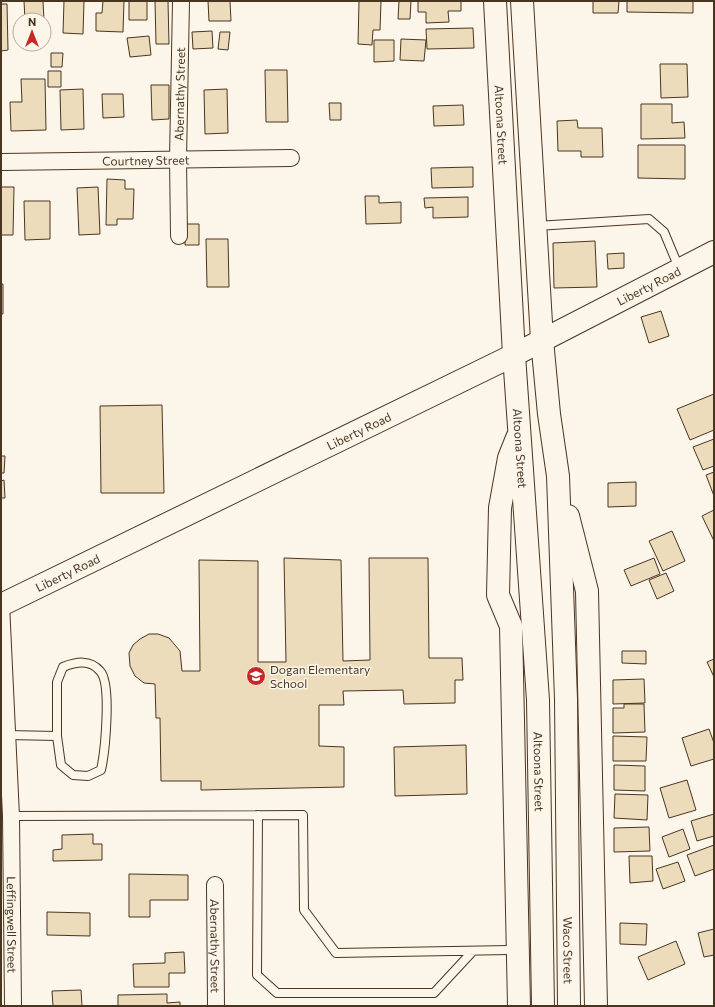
<svg xmlns="http://www.w3.org/2000/svg" width="715" height="1007" viewBox="0 0 715 1007" font-family="Commissioner,sans-serif">
	<style>
		.building { fill: #ecdcbc; stroke: #4a3520 }
		.lines { fill: none; stroke-linecap: round; stroke-linejoin: round }
		.service-casing { stroke: #4a3520; stroke-width: 10 }
		.minor-casing { stroke: #4a3520; stroke-width: 18 }
		.secondary-casing { stroke: #4a3520; stroke-width: 24 }
		.service { stroke: #fbf6e9; stroke-width: 8 }
		.minor { stroke: #fbf6e9; stroke-width: 16 }
		.secondary { stroke: #fbf6e9; stroke-width: 22 }
		.labels { text-anchor: middle; dominant-baseline: central; stroke-width: 3; stroke-linejoin: round; paint-order: stroke }
		.street-label { font-size: 12px; fill: #4a3520; stroke: #fbf6e9 }
		.poi-label { font-size: 12px; fill: #4a3520; stroke: #fbf6e9; text-anchor: start }
	</style>
	<rect width="100%" height="100%" fill="#fbf6e9"/>
	<!-- building -->
	<path class="building" d="M24 1H43L44 20H25Z
		M64 1H84L83 34 63 33Z
		M103 1H124L123 32 96 31V13H102Z
		M129 1H147V20H129Z
		M155 1H168L169 44H156Z
		M208 1H230L231 21H209Z
		M359 1H381L380 30H373L372 45 358 44Z
		M399 1H411L410 19H398Z
		M418 1H461V11H448L449 22 426 23V12H418Z
		M593 1H619L618 13H593Z
		M627 1H693V13L627 12Z
		M1 4H7L8 50 1 51Z
		M473 28 474 48 427 49 426 29Z
		M212 31 213 48 193 49 192 32Z
		M220 32H230L228 50 218 49Z
		M149 36 151 55 130 57 127 38Z
		M401 39 426 40 424 61 400 60Z
		M374 40H394V61L374 62Z
		M51 53H63L62 67H51Z
		M660 64H687L688 97 661 98Z
		M265 70H287L288 122H266Z
		M48 71H61V87H48Z
		M21 79H45L46 130 11 131 10 102H22Z
		M151 85H169V119L152 120Z
		M83 89 84 129 61 130 60 90Z
		M227 89 228 133 205 134 204 90Z
		M102 94H123L124 117 103 118Z
		M329 103H341V120H330Z
		M641 104H672V123L684 122 685 138 641 139Z
		M463 105 464 125 434 126 433 106Z
		M577 120 578 128H602L603 157H581V151H558L557 121Z
		M638 145H685V179L638 178Z
		M473 167V187L432 188 431 168Z
		M107 179 125 180V189H134L133 219H117V225H106Z
		M1 187H14L13 235H1Z
		M98 187 100 234 79 235 77 188Z
		M365 196H379V203L401 202V223L366 224Z
		M468 197V217L433 218V207L425 208 424 198Z
		M24 201H50V239L25 240Z
		M185 224H199V245H185Z
		M206 239H228L229 287H207Z
		M595 241 597 287 554 288 553 243Z
		M624 253V268L608 269 607 254Z
		M1 284H3V314H1Z
		M661 311 669 336 649 343 641 317Z
		M714 394V430L690 440 677 409Z
		M162 405 164 493H101L100 406Z
		M714 439V466L703 470 693 447Z
		M1 456H5L4 473H1Z
		M714 472V496L706 475Z
		M4 480 5 498H1V481Z
		M636 482V506L608 507V483Z
		M714 510V541L702 516Z
		M672 531 685 561 663 571 649 541Z
		M284 558 341 560 343 661 370 660 369 558H428L429 658H462L463 680H455V703L404 704 403 690 343 691 344 705H319V746L344 747V787L201 790V781H161L160 718H156L155 684 144 683 135 676 130 666 129 653 133 645 140 639 149 634H158L169 638 180 651 182 671H200L199 560 258 561V662H286Z
		M654 558 660 574 631 586 624 570Z
		M666 573 674 591 657 599 649 580Z
		M622 651H646V664L622 663Z
		M714 659V677L707 662Z
		M644 679 645 703 613 704V680Z
		M624 704H644L645 732 613 733V708H624Z
		M709 729 714 743V759L691 766 682 738Z
		M613 736 647 737 646 761H613Z
		M466 745 467 794 395 796 394 747Z
		M614 765 645 766V791L614 790Z
		M687 780 696 810 669 818 660 788Z
		M615 794 648 795 647 820 614 818Z
		M714 814V836L697 841 691 821Z
		M649 827 650 851 614 852V828Z
		M683 829 690 849 669 857 662 837Z
		M93 834V844H102V860L53 861V850L62 849V835Z
		M714 845V869L695 876 687 855Z
		M629 856H652L653 881 630 883Z
		M678 862 685 881 663 889 656 869Z
		M129 874 188 875V900H150V917H129Z
		M47 912 90 913V936L47 935Z
		M620 923 647 924 646 945 620 944Z
		M714 929V955L704 957 698 933Z
		M676 941 685 964 648 980 638 957Z
		M184 952 185 973H169V987H134L133 964 165 963V953Z
		M81 990 82 1006H53L52 991Z
		M167 994V1003L180 1002V1006H118V995Z"/>
	<g class="lines">
		<!-- service casing -->
		<g class="service-casing">
			<path id="service" d="M536 226 649 219 664 232 679 268
				M7 735 57 736V682L63 667C76 662 90 659 100 671 112 683 105 752 101 770L88 776 73 775 61 765 57 736
				M258 815 257 975 277 993H434L473 951
				M11 816 303 815 304 910 336 953 517 950"/>
		</g>
		<!-- minor casing -->
		<g class="minor-casing">
			<g id="minor">
				<path id="s1" d="M1 162 291 158"/>
				<path id="s2" d="M179 236 178 159 181 1"/>
				<path id="s3" d="M1 604 11 816 13 1006"/>
				<path id="s4" d="M215 885 216 1006"/>
			</g>
		</g>
		<!-- secondary casing -->
		<g class="secondary-casing">
			<g id="secondary">
				<path id="s5" d="M495 1 514 355 538 700 543 1006"/>
				<path id="s6" d="M522 1 542 340 549 414 558 476 566 699 569 1006"/>
				<path d="M517 438 509 458 500 508 498 595 511 626 519 1006"/>
				<path d="M568 516 587 591 596 1006"/>
				<path id="s7" d="M1 605 514 355 714 252"/>
			</g>
		</g>
		<!-- service -->
		<use href="#service" class="service"/>
		<!-- minor -->
		<use href="#minor" class="minor"/>
		<!-- secondary -->
		<use href="#secondary" class="secondary"/>
	</g>
	<!-- icons -->
	<defs>
		<g id="school-disc" transform="scale(1)"><circle r="9.5" fill="#c62828" stroke="#fbf6e9"/><path d="M0-5L7-2L0 1L-7-2ZM-4 1L0 2.5L4 1V4Q0 6-4 4Z" fill="#fff"/></g>
	</defs>
	<g fill-rule="evenodd">
		<use href="#school-disc" x="256" y="676"/>
	</g>
	<g class="labels">
		<!-- street labels -->
		<g class="street-label">
			<text stroke="none"><textPath href="#s2" startOffset="142">Abernathy Street</textPath></text>
			<text stroke="none"><textPath href="#s5" startOffset="124">Altoona Street</textPath></text>
			<text stroke="none"><textPath href="#s1" startOffset="145">Courtney Street</textPath></text>
			<text stroke="none"><textPath href="#s7" startOffset="722">Liberty Road</textPath></text>
			<text stroke="none"><textPath href="#s7" startOffset="398">Liberty Road</textPath></text>
			<text stroke="none"><textPath href="#s5" startOffset="448">Altoona Street</textPath></text>
			<text stroke="none"><textPath href="#s7" startOffset="74">Liberty Road</textPath></text>
			<text stroke="none"><textPath href="#s5" startOffset="772">Altoona Street</textPath></text>
			<text stroke="none"><textPath href="#s3" startOffset="321">Leffingwell Street</textPath></text>
			<text stroke="none"><textPath href="#s4" startOffset="61">Abernathy Street</textPath></text>
			<text stroke="none"><textPath href="#s6" startOffset="951">Waco Street</textPath></text>
		</g>
		<!-- poi labels -->
		<g class="poi-label">
			<text x="270" y="669">Dogan Elementary<tspan x="270" dy="14">School</tspan></text>
		</g>
	</g>
	<!-- border -->
	<rect width="715" height="1007" fill="none" stroke="#4a3520" stroke-width="4"/>
	<!-- north arrow -->
	<g transform="translate(32 32)"><circle r="19" fill="#fbf6e9" stroke="#b4a999"/>
	<path d="M0-3L7 15L0 10L-7 15Z" fill="#c62828"/>
	<text y="-6" font-size="11" font-weight="bold" text-anchor="middle" fill="#4a3520">N</text>
	</g>
</svg>
